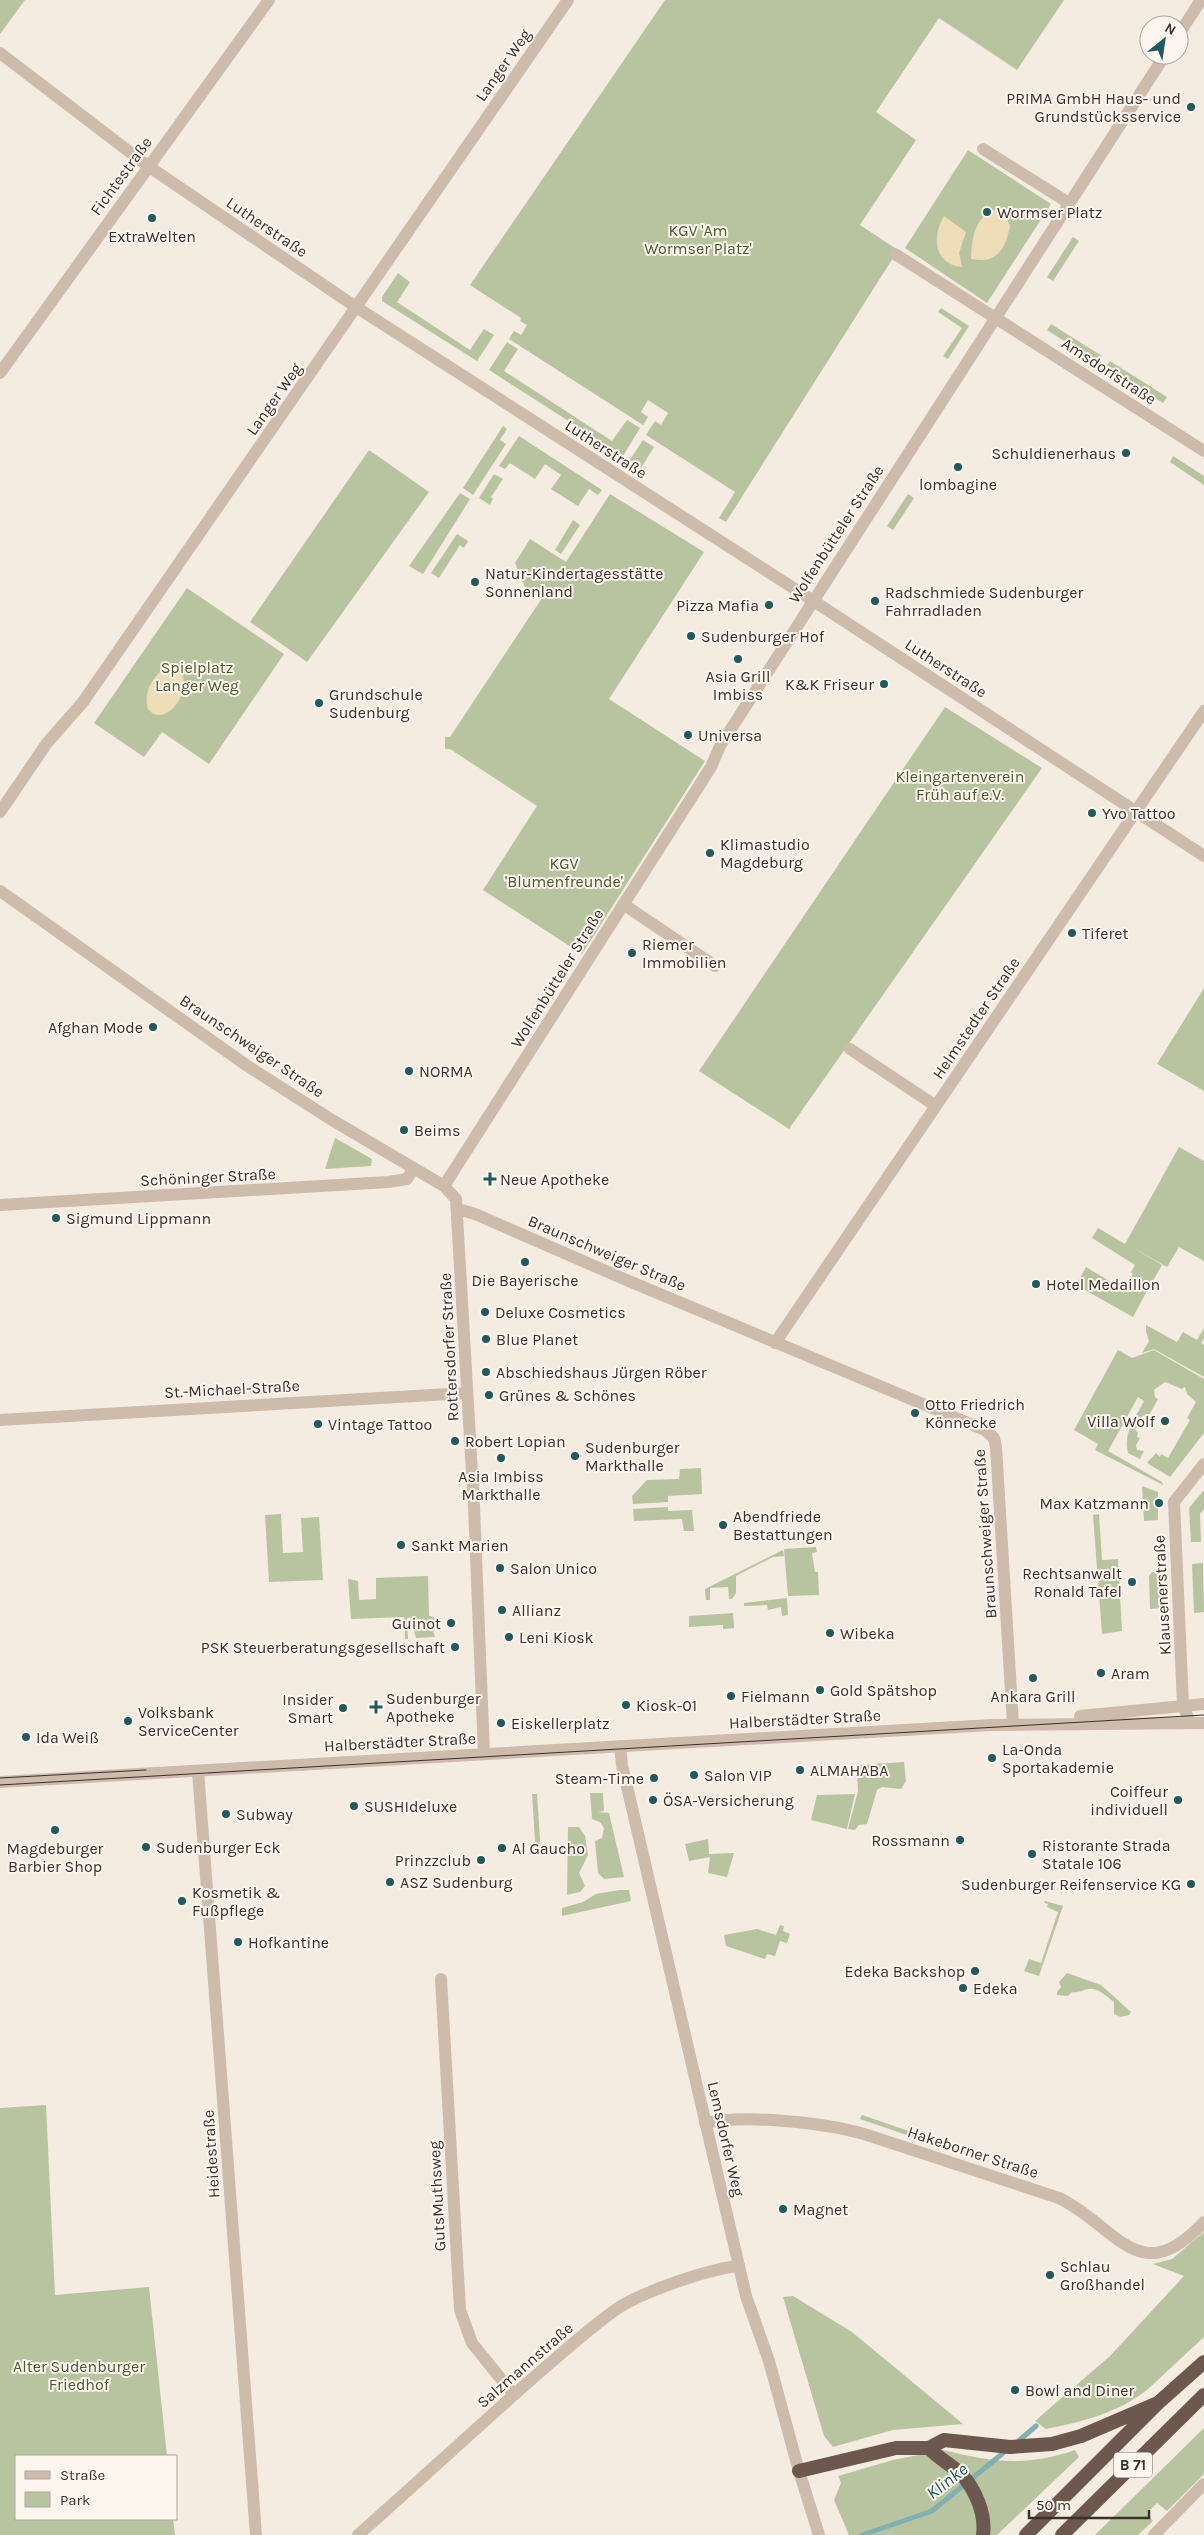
<svg xmlns="http://www.w3.org/2000/svg" width="1204" height="2535" viewBox="0 0 1204 2535" font-family="Karla,sans-serif">
	<style>
		.green { fill: #b8c4a0 }
		.sand { fill: #efdcb8 }
		.lines { fill: none; stroke-linecap: round; stroke-linejoin: round }
		.stream { stroke: #7fb0b2; stroke-width: 5 }
		.minor { stroke: #cdbbac; stroke-width: 12 }
		.tertiary { stroke: #cdbbac; stroke-width: 12 }
		.trunk { stroke: #6c584f; stroke-width: 14 }
		.tram { stroke: #3b302b; stroke-width: 1 }
		.poi-dot { fill: #1f5a5e; stroke: #fbf5ee; stroke-width: 2 }
		.labels { text-anchor: middle; dominant-baseline: central; stroke-width: 4; stroke-linejoin: round; paint-order: stroke }
		.shield { fill: #fbf5ee; stroke: #756b66; stroke-width: 1 }
		.shield-label { font-size: 15px; font-weight: bold; fill: #3b302b }
		.street-label { font-size: 16px; fill: #3b302b; stroke: #fbf5ee }
		.poi-label { font-size: 16px; fill: #3b302b; stroke: #fbf5ee; text-anchor: start }
		.park-label { font-size: 16px; fill: #4a5a2e; stroke: #fbf5ee }
		.water-label { font-size: 18px; font-style: italic; fill: #1f5a5e; stroke: #fbf5ee }
	</style>
	<rect width="100%" height="100%" fill="#f4ebe1"/>
	<!-- green -->
	<path class="green" d="M0 0H25L0 34Z
		M665 0H1064L1017 70 939 18 876 112 916 140 860 225 898 250 726 522 719 518 735 492 646 435 655 421 661 425 668 413 648 400 641 412 648 417 643 425 509 339 514 331 521 335 527 325 520 321 521 318 470 285Z
		M968 150 1051 204 987 303 905 248Z
		M1073 237 1079 241 1053 281 1047 277Z
		M398 273 410 282 397 302 470 350 484 329 494 335 477 361 382 301V297Z
		M941 308 969 326 948 359 943 356 962 328 938 312Z
		M1051 324 1102 356 1098 363 1047 330Z
		M507 342 518 349 504 371 612 441 627 420 640 428 623 456 489 370Z
		M1110 361 1167 397 1163 403 1106 367Z
		M503 426 507 429 500 440 506 444 473 495 463 488Z
		M519 436 602 490 598 495 589 489 578 506 551 489 561 475 545 464 535 479 510 463 505 469 499 466Z
		M643 440 654 447 641 468 629 461Z
		M369 450 429 492 307 662 250 622Z
		M1173 456 1204 476V485L1170 462Z
		M494 474 503 479 491 497 493 499 490 505 479 498Z
		M460 493 470 499 423 574 409 566Z
		M610 494 704 552 609 699 705 761 582 954 483 890 537 806 450 749H445V737H450L542 598 525 587 515 563 530 539 566 562Z
		M908 494 914 498 893 530 887 526Z
		M573 520 580 525 561 554 555 550Z
		M457 534 468 541 464 548 460 545 439 578 431 573Z
		M187 588 284 654 209 764 162 732 144 757 94 723Z
		M945 707 1042 768 789 1129 699 1071Z
		M1204 988V1091L1157 1064Z
		M335 1138 372 1159 371 1166 325 1169Z
		M1179 1147 1204 1161V1261L1179 1247 1167 1267 1132 1247 1162 1265 1149 1288 1132 1277 1133 1274 1131 1272 1135 1265 1092 1238 1098 1228 1125 1244Z
		M1086 1267 1121 1288 1126 1281 1128 1282 1130 1280 1147 1291 1133 1317 1076 1285Z
		M1146 1325 1177 1342 1183 1332 1197 1340 1204 1328V1338L1201 1343 1204 1345V1377L1154 1349 1142 1353 1149 1341 1146 1331Z
		M1118 1350 1132 1358 1154 1350 1204 1379V1433L1170 1477 1147 1463 1156 1453 1160 1457 1161 1454 1168 1458 1190 1420 1187 1418 1196 1402 1187 1394 1185 1387 1182 1389 1165 1382 1154 1390 1155 1397 1158 1399 1148 1417 1143 1415 1135 1430 1138 1432 1137 1437 1140 1438 1136 1445 1137 1450 1144 1451 1140 1459 1128 1453C1123 1432 1135 1419 1144 1401L1138 1397 1108 1451 1162 1482 1163 1485 1095 1450 1098 1444 1074 1430Z
		M701 1468 702 1494 668 1496V1502L633 1504 632 1496 647 1480 679 1479 680 1469Z
		M1142 1486 1158 1492V1520L1144 1521Z
		M1204 1490V1509L1200 1514 1201 1542H1191L1189 1508Z
		M668 1507V1511L692 1510 694 1531H684L682 1519 634 1521 633 1509Z
		M281 1514 283 1553 303 1552 301 1518 319 1517 323 1580 269 1582 265 1515Z
		M1099 1514 1102 1560 1118 1559 1122 1631 1102 1634 1093 1515Z
		M816 1547 817 1552 812 1553 815 1572H818L819 1595 788 1596 784 1549Z
		M783 1550 784 1556 773 1557 736 1576V1593L732 1599H729L728 1587 710 1588V1600H706L705 1589Z
		M1203 1563 1204 1612 1194 1613 1192 1564Z
		M1152 1572H1161L1162 1608 1150 1609 1149 1576Z
		M428 1576 429 1616 434 1617 435 1626 432 1628 435 1637 416 1638 410 1617 407 1618 408 1639H405L404 1617 351 1619 348 1579 358 1581 359 1600 376 1599V1578Z
		M787 1598 788 1615 782 1616 781 1607 768 1610 767 1605 744 1606V1603Z
		M733 1613 734 1628 723 1629V1625L689 1627V1616Z
		M904 1762 906 1781 901 1789 882 1787 877 1790 867 1824 859 1825 855 1830 848 1829 858 1791 857 1765Z
		M590 1793H603L604 1811 598 1812 609 1813 624 1877 604 1879 598 1873 595 1841 602 1838 604 1828 600 1822 592 1819Z
		M532 1794H537L541 1854 536 1855Z
		M855 1794 847 1829 811 1820 817 1795Z
		M568 1827H579L585 1836 588 1855 579 1873 585 1886 580 1892 567 1895Z
		M708 1839 709 1854 734 1853 727 1877 708 1873 710 1857 689 1861 685 1844Z
		M619 1890H629L631 1901 562 1916V1908L583 1902 596 1894Z
		M1045 1901 1063 1906 1039 1976 1024 1971 1029 1959 1041 1963 1058 1912 1047 1907 1048 1904 1044 1903Z
		M780 1925 784 1926 783 1931 790 1934 787 1943 780 1941 775 1956 767 1954 765 1959 726 1946 724 1935 757 1929 776 1935Z
		M1067 1973 1101 1985 1131 2012 1129 2015 1121 2017 1114 2014V2002C1107 1997 1098 1987 1088 1989 1082 1990 1079 1993 1072 1992L1068 1996 1057 1995V1992L1061 1987 1059 1982Z
		M46 2105 55 2295 149 2287 167 2456H16V2519H173L175 2535H0V2108Z
		M862 2115 973 2153 971 2157 860 2119Z
		M1204 2232V2337C1185 2354 1167 2372 1148 2389 1119 2413 1081 2422 1046 2429L1035 2421 1110 2356 1184 2276 1153 2264 1172 2259Z
		M793 2296 852 2332 963 2424 893 2430 833 2447 824 2436 783 2297Z
		M1204 2428V2474L1167 2511 1157 2503 1147 2513 1153 2521 1138 2535H1095Z
		M943 2450C992 2462 1026 2467 1075 2450L1079 2457 997 2535H849L834 2500 841 2483 838 2476 893 2460Z"/>
	<!-- sand -->
	<path class="sand" d="M1002 208 1010 226C1005 250 997 264 971 259 972 237 975 212 1002 208Z
		M944 216 966 232 959 253 962 267C933 264 932 236 944 216Z
		M176 664C199 687 165 731 148 709 142 690 157 668 176 664Z"/>
	<g class="lines">
		<!-- stream -->
		<path class="stream" d="M1015 2444 1036 2426
			M862 2535 932 2511 1008 2449"/>
		<!-- minor -->
		<path class="minor" d="M1179 34 1201 0
			M0 53 148 166 356 307 812 600 1204 856
			M983 149 1069 203
			M895 254 1204 451
			M0 373 269 0
			M0 812 47 743 83 702 568 0
			M0 891 246 1065 332 1120 444 1186 456 1199 474 1507 484 1753
			M623 904 715 966
			M850 1049 936 1106
			M444 1186 711 767 720 746 1165 55
			M0 1205 388 1182 407 1179 413 1169
			M458 1209 475 1214 624 1279 985 1430 994 1438 996 1447 1013 1724
			M775 1343 1204 711
			M0 1420 467 1393
			M1190 1723 1183 1705 1174 1502 1204 1464
			M198 1771 256 2535
			M441 1979 460 2310 472 2343 514 2395
			M705 2123C744 2114 826 2123 864 2134L1059 2198C1117 2226 1139 2292 1204 2222
			M358 2535C417 2483 474 2430 533 2378 561 2354 588 2329 618 2308 645 2291 708 2269 739 2266
			M1154 2535 1204 2484"/>
		<!-- tertiary -->
		<path class="tertiary" d="M1080 1716 1204 1704
			M620 1746 622 1765 746 2296 769 2361 799 2471 819 2535
			M0 1782 991 1725 1204 1723"/>
		<!-- trunk -->
		<path class="trunk" d="M929 2448C938 2458 950 2464 960 2473 975 2488 986 2514 983 2535
			M799 2471 896 2448H929L944 2440 1010 2447 1052 2444 1081 2436 1158 2403
			M1026 2535 1158 2403 1204 2362
			M1062 2535 1204 2395"/>
		<!-- tram -->
		<path class="tram" d="M0 1778 146 1770
			M0 1785 1204 1715"/>
	</g>
	<!-- markers -->
	<g class="poi-dot">
		<circle cx="1191" cy="107" r="5"/>
		<circle cx="987" cy="212" r="5"/>
		<circle cx="152" cy="218" r="5"/>
		<circle cx="1126" cy="453" r="5"/>
		<circle cx="958" cy="467" r="5"/>
		<circle cx="475" cy="582" r="5"/>
		<circle cx="875" cy="601" r="5"/>
		<circle cx="769" cy="605" r="5"/>
		<circle cx="691" cy="636" r="5"/>
		<circle cx="738" cy="659" r="5"/>
		<circle cx="884" cy="684" r="5"/>
		<circle cx="319" cy="703" r="5"/>
		<circle cx="688" cy="735" r="5"/>
		<circle cx="1092" cy="813" r="5"/>
		<circle cx="710" cy="853" r="5"/>
		<circle cx="1072" cy="933" r="5"/>
		<circle cx="632" cy="953" r="5"/>
		<circle cx="153" cy="1027" r="5"/>
		<circle cx="409" cy="1071" r="5"/>
		<circle cx="404" cy="1130" r="5"/>
		<path d="M487.5 1171.5h5v5h5v5h-5v5h-5v-5h-5v-5h5z"/>
		<circle cx="56" cy="1218" r="5"/>
		<circle cx="525" cy="1262" r="5"/>
		<circle cx="1036" cy="1284" r="5"/>
		<circle cx="485" cy="1312" r="5"/>
		<circle cx="486" cy="1339" r="5"/>
		<circle cx="486" cy="1372" r="5"/>
		<circle cx="489" cy="1395" r="5"/>
		<circle cx="915" cy="1413" r="5"/>
		<circle cx="1165" cy="1421" r="5"/>
		<circle cx="318" cy="1424" r="5"/>
		<circle cx="455" cy="1441" r="5"/>
		<circle cx="575" cy="1456" r="5"/>
		<circle cx="501" cy="1458" r="5"/>
		<circle cx="1159" cy="1503" r="5"/>
		<circle cx="723" cy="1525" r="5"/>
		<circle cx="401" cy="1545" r="5"/>
		<circle cx="500" cy="1568" r="5"/>
		<circle cx="1132" cy="1582" r="5"/>
		<circle cx="502" cy="1610" r="5"/>
		<circle cx="451" cy="1623" r="5"/>
		<circle cx="830" cy="1633" r="5"/>
		<circle cx="509" cy="1637" r="5"/>
		<circle cx="455" cy="1647" r="5"/>
		<circle cx="1101" cy="1673" r="5"/>
		<circle cx="1033" cy="1678" r="5"/>
		<circle cx="820" cy="1690" r="5"/>
		<circle cx="731" cy="1696" r="5"/>
		<circle cx="626" cy="1705" r="5"/>
		<path d="M373.5 1699.5h5v5h5v5h-5v5h-5v-5h-5v-5h5z"/>
		<circle cx="343" cy="1708" r="5"/>
		<circle cx="128" cy="1721" r="5"/>
		<circle cx="501" cy="1723" r="5"/>
		<circle cx="26" cy="1737" r="5"/>
		<circle cx="992" cy="1758" r="5"/>
		<circle cx="800" cy="1770" r="5"/>
		<circle cx="694" cy="1775" r="5"/>
		<circle cx="654" cy="1778" r="5"/>
		<circle cx="653" cy="1800" r="5"/>
		<circle cx="1178" cy="1800" r="5"/>
		<circle cx="354" cy="1806" r="5"/>
		<circle cx="226" cy="1814" r="5"/>
		<circle cx="55" cy="1830" r="5"/>
		<circle cx="960" cy="1840" r="5"/>
		<circle cx="146" cy="1847" r="5"/>
		<circle cx="502" cy="1848" r="5"/>
		<circle cx="1032" cy="1854" r="5"/>
		<circle cx="481" cy="1860" r="5"/>
		<circle cx="390" cy="1882" r="5"/>
		<circle cx="1191" cy="1884" r="5"/>
		<circle cx="182" cy="1901" r="5"/>
		<circle cx="238" cy="1942" r="5"/>
		<circle cx="975" cy="1971" r="5"/>
		<circle cx="963" cy="1988" r="5"/>
		<circle cx="783" cy="2209" r="5"/>
		<circle cx="1050" cy="2275" r="5"/>
		<circle cx="1015" cy="2390" r="5"/>
	</g>
	<g class="labels">
		<!-- shield labels -->
		<rect class="shield" x="1114" y="2452.5" width="38" height="25" rx="4"/>
		<g class="shield-label">
			<text x="1133" y="2465">B 71</text>
		</g>
		<!-- street labels -->
		<g class="street-label">
			<text transform="translate(503 65) rotate(-55)">Langer Weg</text>
			<text transform="translate(121 176) rotate(-54)">Fichtestraße</text>
			<text transform="translate(267 227) rotate(34)">Lutherstraße</text>
			<text transform="translate(1109 371) rotate(33)">Amsdorfstraße</text>
			<text transform="translate(274 399) rotate(-55)">Langer Weg</text>
			<text transform="translate(606 449) rotate(33)">Lutherstraße</text>
			<text transform="translate(836 534) rotate(-57)">Wolfenbütteler Straße</text>
			<text transform="translate(946 668) rotate(33)">Lutherstraße</text>
			<text transform="translate(557 978) rotate(-58)">Wolfenbütteler Straße</text>
			<text transform="translate(976 1018) rotate(-56)">Helmstedter Straße</text>
			<text transform="translate(252 1046) rotate(34)">Braunschweiger Straße</text>
			<text transform="translate(208 1177) rotate(-3)">Schöninger Straße</text>
			<text transform="translate(607 1253) rotate(23)">Braunschweiger Straße</text>
			<text transform="translate(449 1347) rotate(-93)">Rottersdorfer Straße</text>
			<text transform="translate(232 1389) rotate(-3)">St.-Michael-Straße</text>
			<text transform="translate(985 1534) rotate(-94)">Braunschweiger Straße</text>
			<text transform="translate(1162 1595) rotate(-93)">Klausenerstraße</text>
			<text transform="translate(805 1719) rotate(-3)">Halberstädter Straße</text>
			<text transform="translate(400 1742) rotate(-3)">Halberstädter Straße</text>
			<text transform="translate(726 2139) rotate(77)">Lemsdorfer Weg</text>
			<text transform="translate(973 2152) rotate(18)">Hakeborner Straße</text>
			<text transform="translate(211 2154) rotate(-94)">Heidestraße</text>
			<text transform="translate(437 2196) rotate(-93)">GutsMuthsweg</text>
			<text transform="translate(525 2365) rotate(-41)">Salzmannstraße</text>
		</g>
		<!-- poi labels -->
		<g class="poi-label">
			<text x="1181" y="98" text-anchor="end">PRIMA GmbH Haus- und<tspan x="1181" dy="18">Grundstücksservice</tspan></text>
			<text x="997" y="212">Wormser Platz</text>
			<text x="152" y="236" text-anchor="middle">ExtraWelten</text>
			<text x="1116" y="453" text-anchor="end">Schuldienerhaus</text>
			<text x="958" y="484" text-anchor="middle">lombagine</text>
			<text x="485" y="573">Natur-Kindertagesstätte<tspan x="485" dy="18">Sonnenland</tspan></text>
			<text x="885" y="592">Radschmiede Sudenburger<tspan x="885" dy="18">Fahrradladen</tspan></text>
			<text x="759" y="605" text-anchor="end">Pizza Mafia</text>
			<text x="701" y="636">Sudenburger Hof</text>
			<text x="738" y="676" text-anchor="middle">Asia Grill<tspan x="738" dy="18">Imbiss</tspan></text>
			<text x="874" y="684" text-anchor="end">K&amp;K Friseur</text>
			<text x="329" y="694">Grundschule<tspan x="329" dy="18">Sudenburg</tspan></text>
			<text x="698" y="735">Universa</text>
			<text x="1102" y="813">Yvo Tattoo</text>
			<text x="720" y="844">Klimastudio<tspan x="720" dy="18">Magdeburg</tspan></text>
			<text x="1082" y="933">Tiferet</text>
			<text x="642" y="944">Riemer<tspan x="642" dy="18">Immobilien</tspan></text>
			<text x="143" y="1027" text-anchor="end">Afghan Mode</text>
			<text x="419" y="1071">NORMA</text>
			<text x="414" y="1130">Beims</text>
			<text x="500" y="1179">Neue Apotheke</text>
			<text x="66" y="1218">Sigmund Lippmann</text>
			<text x="525" y="1280" text-anchor="middle">Die Bayerische</text>
			<text x="1046" y="1284">Hotel Medaillon</text>
			<text x="495" y="1312">Deluxe Cosmetics</text>
			<text x="496" y="1339">Blue Planet</text>
			<text x="496" y="1372">Abschiedshaus Jürgen Röber</text>
			<text x="499" y="1395">Grünes &amp; Schönes</text>
			<text x="925" y="1404">Otto Friedrich<tspan x="925" dy="18">Könnecke</tspan></text>
			<text x="1155" y="1421" text-anchor="end">Villa Wolf</text>
			<text x="328" y="1424">Vintage Tattoo</text>
			<text x="465" y="1441">Robert Lopian</text>
			<text x="585" y="1447">Sudenburger<tspan x="585" dy="18">Markthalle</tspan></text>
			<text x="501" y="1476" text-anchor="middle">Asia Imbiss<tspan x="501" dy="18">Markthalle</tspan></text>
			<text x="1149" y="1503" text-anchor="end">Max Katzmann</text>
			<text x="733" y="1516">Abendfriede<tspan x="733" dy="18">Bestattungen</tspan></text>
			<text x="411" y="1545">Sankt Marien</text>
			<text x="510" y="1568">Salon Unico</text>
			<text x="1122" y="1573" text-anchor="end">Rechtsanwalt<tspan x="1122" dy="18">Ronald Tafel</tspan></text>
			<text x="512" y="1610">Allianz</text>
			<text x="441" y="1623" text-anchor="end">Guinot</text>
			<text x="840" y="1633">Wibeka</text>
			<text x="519" y="1637">Leni Kiosk</text>
			<text x="445" y="1647" text-anchor="end">PSK Steuerberatungsgesellschaft</text>
			<text x="1111" y="1673">Aram</text>
			<text x="830" y="1690">Gold Spätshop</text>
			<text x="741" y="1696">Fielmann</text>
			<text x="1033" y="1696" text-anchor="middle">Ankara Grill</text>
			<text x="386" y="1698">Sudenburger<tspan x="386" dy="18">Apotheke</tspan></text>
			<text x="333" y="1699" text-anchor="end">Insider<tspan x="333" dy="18">Smart</tspan></text>
			<text x="636" y="1705">Kiosk-01</text>
			<text x="138" y="1712">Volksbank<tspan x="138" dy="18">ServiceCenter</tspan></text>
			<text x="511" y="1723">Eiskellerplatz</text>
			<text x="36" y="1737">Ida Weiß</text>
			<text x="1002" y="1749">La-Onda<tspan x="1002" dy="18">Sportakademie</tspan></text>
			<text x="810" y="1770">ALMAHABA</text>
			<text x="704" y="1775">Salon VIP</text>
			<text x="644" y="1778" text-anchor="end">Steam-Time</text>
			<text x="1168" y="1791" text-anchor="end">Coiffeur<tspan x="1168" dy="18">individuell</tspan></text>
			<text x="663" y="1800">ÖSA-Versicherung</text>
			<text x="364" y="1806">SUSHIdeluxe</text>
			<text x="236" y="1814">Subway</text>
			<text x="950" y="1840" text-anchor="end">Rossmann</text>
			<text x="1042" y="1845">Ristorante Strada<tspan x="1042" dy="18">Statale 106</tspan></text>
			<text x="156" y="1847">Sudenburger Eck</text>
			<text x="55" y="1848" text-anchor="middle">Magdeburger<tspan x="55" dy="18">Barbier Shop</tspan></text>
			<text x="512" y="1848">Al Gaucho</text>
			<text x="471" y="1860" text-anchor="end">Prinzzclub</text>
			<text x="400" y="1882">ASZ Sudenburg</text>
			<text x="1181" y="1884" text-anchor="end">Sudenburger Reifenservice KG</text>
			<text x="192" y="1892">Kosmetik &amp;<tspan x="192" dy="18">Fußpflege</tspan></text>
			<text x="248" y="1942">Hofkantine</text>
			<text x="965" y="1971" text-anchor="end">Edeka Backshop</text>
			<text x="973" y="1988">Edeka</text>
			<text x="793" y="2209">Magnet</text>
			<text x="1060" y="2266">Schlau<tspan x="1060" dy="18">Großhandel</tspan></text>
			<text x="1025" y="2390">Bowl and Diner</text>
		</g>
		<!-- park labels -->
		<g class="park-label">
			<text x="698" y="230">KGV 'Am<tspan x="698" dy="18">Wormser Platz'</tspan></text>
			<text x="197" y="667">Spielplatz<tspan x="197" dy="18">Langer Weg</tspan></text>
			<text x="960" y="776">Kleingartenverein<tspan x="960" dy="18">Früh auf e.V.</tspan></text>
			<text x="564" y="863">KGV<tspan x="564" dy="18">'Blumenfreunde'</tspan></text>
			<text x="79" y="2366">Alter Sudenburger<tspan x="79" dy="18">Friedhof</tspan></text>
		</g>
		<!-- water labels -->
		<g class="water-label">
			<text transform="translate(947 2481) rotate(-38)">Klinke</text>
		</g>
	</g>
	<!-- legend -->
	<rect x="15" y="2455" width="162" height="65" fill="#fbf5ee" stroke="#aea6a0"/>
	<rect x="25" y="2471" width="25" height="8" fill="#cdbbac" stroke="#aea6a0"/>
	<text x="60" y="2480" font-size="15" fill="#3b302b">Straße</text>
	<rect x="25" y="2492" width="25" height="15" fill="#b8c4a0" stroke="#aea6a0"/>
	<text x="60" y="2505" font-size="15" fill="#3b302b">Park</text>
	<!-- north arrow -->
	<g transform="translate(1164 40) rotate(30)"><circle r="24" fill="#fbf5ee" stroke="#aea6a0"/>
	<path d="M0-4L9 19L0 12L-9 19Z" fill="#1f5a5e"/>
	<text y="-8" font-size="14" font-weight="bold" text-anchor="middle" fill="#3b302b">N</text>
	</g>
	<!-- scale -->
	<path d="M1029 2510v8h120v-8" fill="none" stroke="#3b302b" stroke-width="2.5"/>
	<text x="1036" y="2510" font-size="15" fill="#3b302b" stroke="#fbf5ee" stroke-width="4" paint-order="stroke">50 m</text>
</svg>
